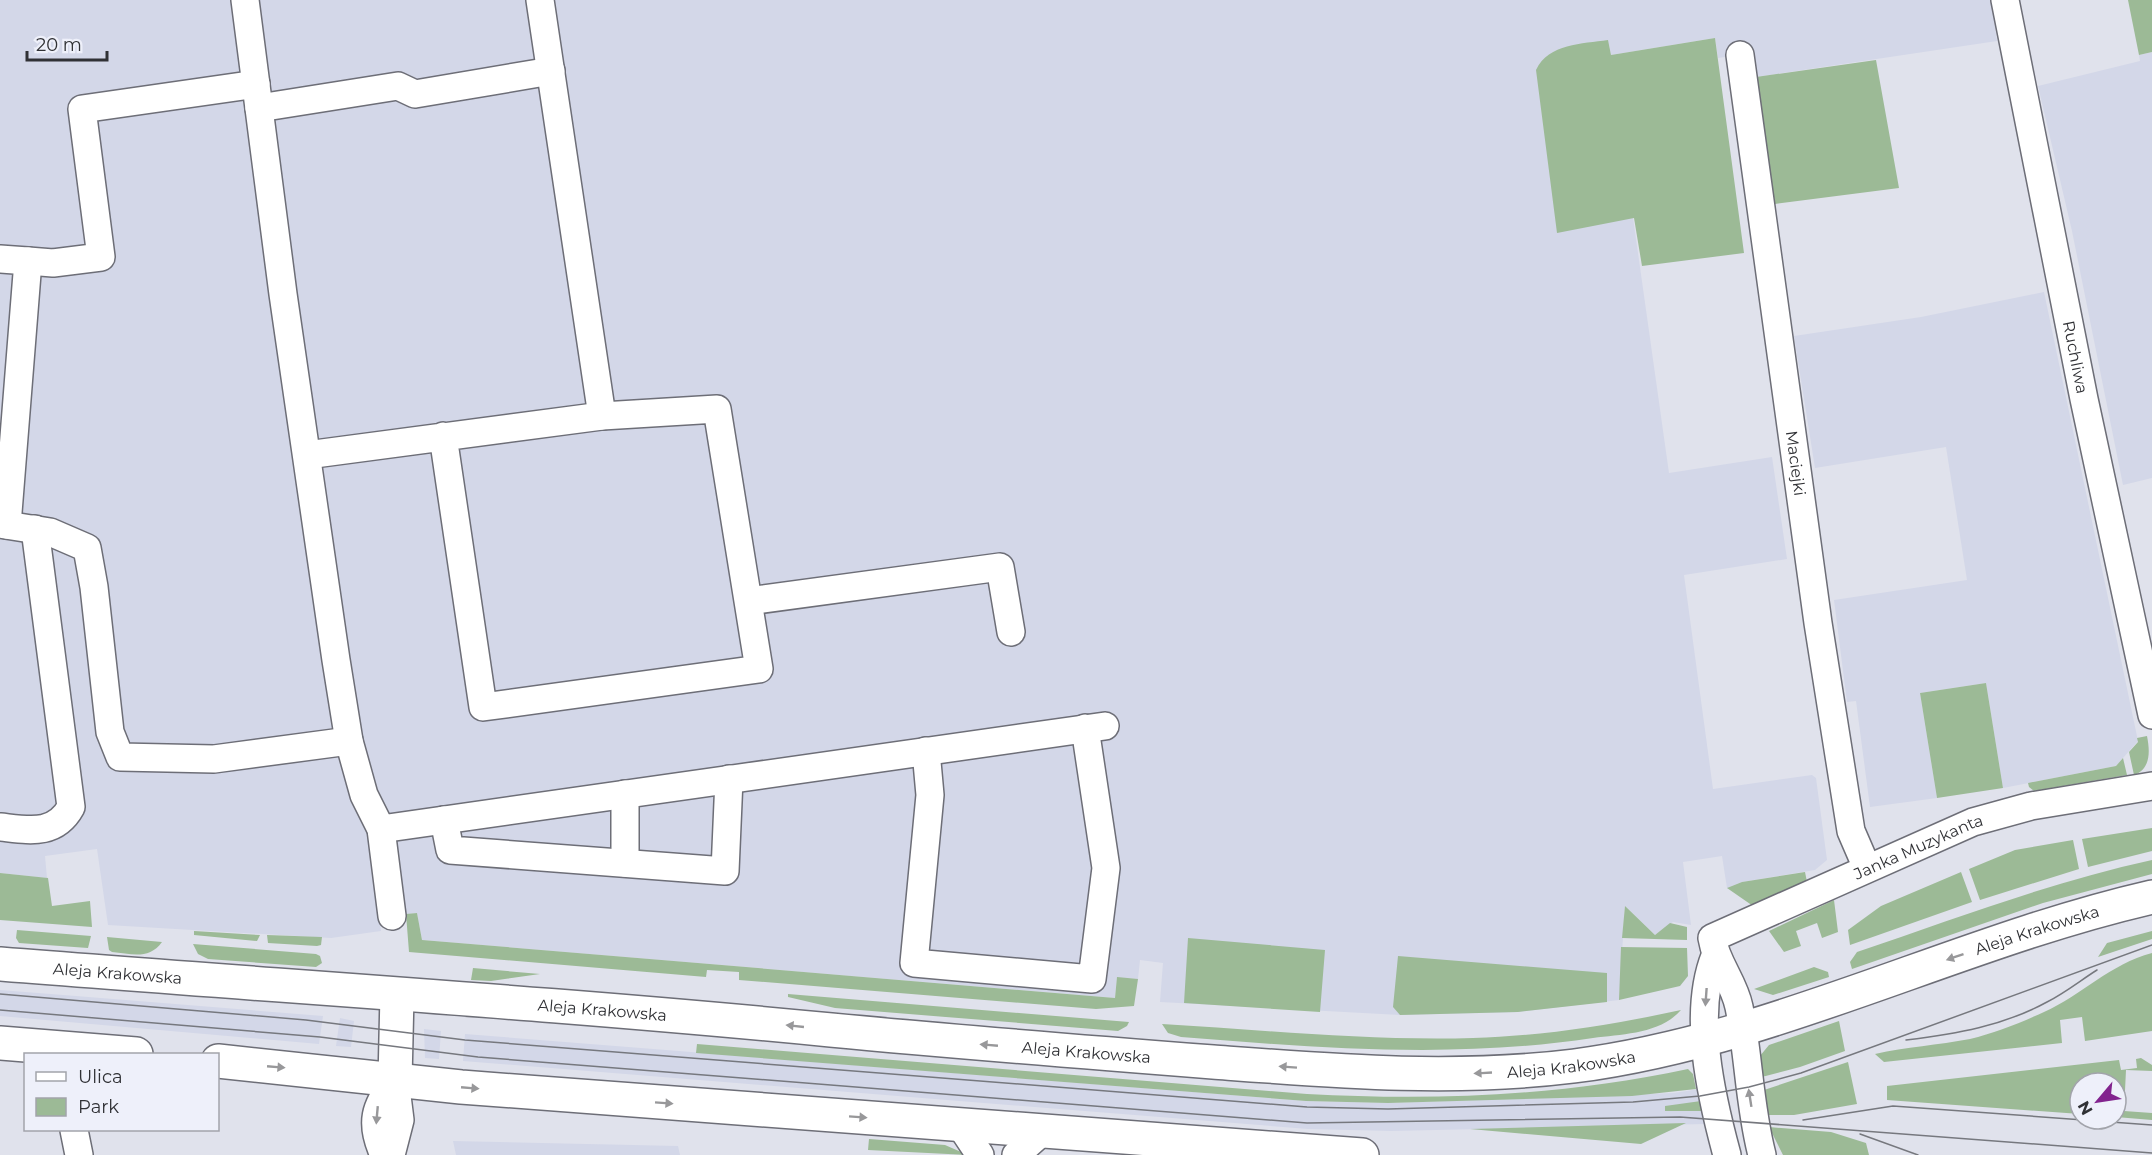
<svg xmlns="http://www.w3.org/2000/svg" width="2152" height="1155" viewBox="0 0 2152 1155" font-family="Montserrat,sans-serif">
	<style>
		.built { fill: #d3d7e8 }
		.green { fill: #9cba96 }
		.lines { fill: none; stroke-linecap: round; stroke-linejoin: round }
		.street-casing { stroke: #6d6e77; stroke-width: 30 }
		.secondary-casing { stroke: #6d6e77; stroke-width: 36 }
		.street { stroke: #fff; stroke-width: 27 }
		.secondary { stroke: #fff; stroke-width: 33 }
		.tram { stroke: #76787e; stroke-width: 1.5 }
		.oneway { fill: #98989a }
		.labels { text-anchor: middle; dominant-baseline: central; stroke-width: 6; stroke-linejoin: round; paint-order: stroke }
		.street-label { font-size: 16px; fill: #303135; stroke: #eef0fa }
	</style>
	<rect width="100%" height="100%" fill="#e0e2ec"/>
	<!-- built -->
	<path class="built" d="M0 0H1991L1997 41 1756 77 1752 53 1718 58 1715 38 1611 55 1608 40 1669 473 1772 457 1787 559 1684 575 1713 789 1812 775 1816 778 1827 860 1815 870 1742 882 1727 888 1722 856 1683 862 1691 925 1673 922 1655 935 1625 906 1619 1000 1518 1012 1400 1015 1160 1002 1163 963 1140 960 1138 979 1117 978 1115 998 422 940 417 913 379 917 381 931 331 938 108 925 97 849 45 856 47 878 0 873Z
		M2152 52V478L2123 485 2072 231 2038 86 2140 61 2139 55Z
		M2044 292 2138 741 2116 766 2003 788 1986 683 1920 693 1937 798 1870 807 1856 701 1847 702 1834 600 1967 580 1946 447 1815 468 1794 336 1921 317Z
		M0 990 76 996 323 1016 319 1044 0 1016Z
		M340 1018 354 1021 351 1047 336 1046Z
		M424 1029 441 1031 439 1059 425 1058Z
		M465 1034 1306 1101 1388 1103 1674 1093 1699 1089 1706 1124 1391 1131 1308 1129 463 1061Z
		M453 1141 678 1146 680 1155H456Z"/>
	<!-- green -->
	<path class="green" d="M2128 0H2152V52L2139 55Z
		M1715 38 1744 253 1642 266 1634 218 1557 233 1536 70C1549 43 1582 44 1608 40L1611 55Z
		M1876 60 1899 188 1775 204 1756 77Z
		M1986 683 2003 788 1937 798 1920 693Z
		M2147 736C2150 751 2151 769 2134 775L2129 752 2138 742 2137 738Z
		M2123 758 2127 775 2034 791 2029 787 2028 783 2116 766Z
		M2152 828V851L2088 867 2082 839Z
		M2073 840 2079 869 1980 900 1969 869 2015 850Z
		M2152 860V874L2043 903 1852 969 1850 962 1857 952C1954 919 2051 882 2152 860Z
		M1805 872 1807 882 1753 906 1727 888 1742 882Z
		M1961 872 1972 902 1850 945 1848 930 1881 906Z
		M0 873 48 878 52 906 90 901 92 927 0 920Z
		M1834 900 1838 932 1822 938 1817 923 1796 931 1801 946 1784 952 1769 931Z
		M1625 906 1655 935 1670 923 1687 927V940L1622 938Z
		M417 913 422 940 1115 998 1117 977 1138 979 1134 1006 1096 1009 739 980V972L707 970 706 977 409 952 406 914Z
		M17 930 91 936 88 948 19 943 16 938Z
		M194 931 260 935 257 941 194 935Z
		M2152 931V939L2098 957 2107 943Z
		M267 935 322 937 321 945 317 946 268 943Z
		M107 937 162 942C149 960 132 954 112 952L109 950Z
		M1188 938 1325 950 1320 1012 1184 1003Z
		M193 944 316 954 320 956 322 963 316 967 208 959 198 954Z
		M1621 947 1687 948 1688 976 1680 986 1619 1000Z
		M2152 953V1031L2085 1041 2082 1017 2060 1020 2062 1043 1884 1062 1875 1054C1906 1047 1938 1045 1970 1039 1995 1033 2020 1023 2044 1012 2082 995 2110 964 2152 953Z
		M1398 956 1607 973V1002L1518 1012 1400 1015 1393 1007Z
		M1814 967 1828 972 1829 977 1773 995 1754 989Z
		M473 968 540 974 491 981 471 980Z
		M788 994 1129 1022 1127 1026 1118 1031 835 1008 788 997Z
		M1681 1010C1660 1034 1623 1034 1593 1038 1455 1059 1319 1048 1181 1037L1168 1033 1162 1024C1266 1030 1370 1041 1473 1038 1543 1036 1613 1025 1681 1010Z
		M1839 1021 1845 1051 1800 1067 1758 1078 1755 1062 1769 1045Z
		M697 1044 1307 1094C1438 1101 1560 1096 1688 1069L1693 1074 1696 1089 1632 1096 1388 1103 1306 1101 696 1053Z
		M2141 1058 2152 1065V1071L2126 1070 2124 1111 2152 1113V1120L2116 1117V1083H2080V1114L1887 1100V1086L2119 1060 2121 1070 2137 1068 2136 1059Z
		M1848 1062 1857 1104 1794 1115H1766L1761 1091Z
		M1701 1101 1703 1111H1665V1106Z
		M1686 1123 1641 1144 1470 1129Z
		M1769 1127 1831 1132 1866 1143 1869 1155H1783Z
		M869 1139 945 1145 968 1155 868 1150Z"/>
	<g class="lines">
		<!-- street casing -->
		<g class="street-casing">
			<g id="street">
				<path d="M245 0 283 294 336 660 349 741 364 795 381 829 392 916"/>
				<path d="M540 0 602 416"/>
				<path id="s1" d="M2005 0 2084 399 2152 715"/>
				<path id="s2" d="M1740 55 1818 623 1851 831 1867 868"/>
				<path d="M259 108 398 86 415 94 551 71"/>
				<path d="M0 259 28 261 7 525"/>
				<path d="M28 261 53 263 101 257 82 109 256 84"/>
				<path d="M307 455 602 416 717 409 759 669 483 707 443 436"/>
				<path d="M0 524 50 532 87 548 94 587 110 732 120 757 214 759 349 741"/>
				<path d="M749 601 1000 567 1011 632"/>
				<path d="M926 751 930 795 914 963 1092 979 1106 868 1085 728"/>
				<path d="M444 820 450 850 725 871 729 779"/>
				<path d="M0 827C29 830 55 836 71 807L35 529"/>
				<path d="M381 829 1105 726"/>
				<path d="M625 863V794"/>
				<path d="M1715 956C1692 1014 1711 1096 1727 1155"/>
				<path d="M960 1125 980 1155"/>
				<path d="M74 1130 79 1155"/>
				<path d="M384 1155C369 1123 375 1106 395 1080"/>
				<path d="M391 1155 400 1120 395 1080"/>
				<path d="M1016 1155 1043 1131"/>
				<path id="s3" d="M1762 1155C1749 1105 1749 1056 1739 1007 1734 982 1716 963 1712 938L1973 822 2031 806 2152 786"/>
			</g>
		</g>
		<!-- secondary casing -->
		<g class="secondary-casing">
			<g id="secondary">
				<path id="s4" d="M0 964C277 986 554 1003 831 1030 958 1042 1085 1052 1213 1062 1334 1071 1453 1081 1574 1066 1775 1040 1956 942 2152 897"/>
				<path d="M0 1043 136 1054"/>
				<path d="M218 1061 461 1087 1362 1155"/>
				<path d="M395 1080 397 995"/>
			</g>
		</g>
		<!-- street -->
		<use href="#street" class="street"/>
		<!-- secondary -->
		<use href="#secondary" class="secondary"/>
		<!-- tram -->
		<path class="tram" d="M0 994 306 1020 465 1040 1307 1107 1388 1109 1633 1102 1700 1096 1749 1087 1801 1073 2152 945
			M0 1010 320 1037 478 1057 1307 1123 1680 1117 2152 1153
			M1906 1040C1956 1034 2003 1026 2047 1002 2065 993 2081 980 2097 970
			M1803 1120 1893 1106 2152 1125
			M1860 1134 1918 1155"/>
	</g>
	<!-- one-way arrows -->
	<defs><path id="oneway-solid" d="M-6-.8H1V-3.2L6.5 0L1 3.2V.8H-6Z" transform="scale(1.5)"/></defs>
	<g class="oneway">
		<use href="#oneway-solid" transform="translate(1955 957) rotate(161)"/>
		<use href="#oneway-solid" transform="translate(1706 997) rotate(94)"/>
		<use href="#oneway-solid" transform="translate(795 1026) rotate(-174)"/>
		<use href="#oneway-solid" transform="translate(989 1045) rotate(-175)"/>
		<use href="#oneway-solid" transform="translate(276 1067) rotate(5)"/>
		<use href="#oneway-solid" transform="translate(1288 1067) rotate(-176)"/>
		<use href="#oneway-solid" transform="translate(1483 1073) rotate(177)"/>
		<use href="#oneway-solid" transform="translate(470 1088) rotate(5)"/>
		<use href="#oneway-solid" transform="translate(1750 1098) rotate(-99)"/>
		<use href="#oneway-solid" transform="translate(664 1103) rotate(4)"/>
		<use href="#oneway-solid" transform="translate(377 1115) rotate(95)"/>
		<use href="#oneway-solid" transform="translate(858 1117) rotate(4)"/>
	</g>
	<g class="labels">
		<!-- street labels -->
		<g class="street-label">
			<text stroke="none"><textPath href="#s1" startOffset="364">Ruchliwa</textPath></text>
			<text stroke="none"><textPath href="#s2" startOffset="412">Maciejki</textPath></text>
			<text stroke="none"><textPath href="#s3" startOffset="450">Janka Muzykanta</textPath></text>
			<text stroke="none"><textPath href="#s4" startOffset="2062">Aleja Krakowska</textPath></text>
			<text stroke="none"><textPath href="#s4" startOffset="118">Aleja Krakowska</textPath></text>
			<text stroke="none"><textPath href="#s4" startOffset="604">Aleja Krakowska</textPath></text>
			<text stroke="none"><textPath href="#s4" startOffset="1090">Aleja Krakowska</textPath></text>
			<text stroke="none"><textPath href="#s4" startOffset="1576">Aleja Krakowska</textPath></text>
		</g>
	</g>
	<!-- legend -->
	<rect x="24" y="1053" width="195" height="78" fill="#eef0fa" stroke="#a2a4ab" stroke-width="1.5"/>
	<rect x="36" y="1072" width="30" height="9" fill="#ffffff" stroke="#a2a4ab" stroke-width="1.5"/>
	<text x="78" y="1083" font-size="18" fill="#303135">Ulica</text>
	<rect x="36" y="1098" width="30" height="18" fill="#9cba96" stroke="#a2a4ab" stroke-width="1.5"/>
	<text x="78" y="1113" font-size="18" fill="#303135">Park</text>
	<!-- north arrow -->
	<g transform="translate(2098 1101) rotate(241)"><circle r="28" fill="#eef0fa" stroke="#a2a4ab" stroke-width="1.5"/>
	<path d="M0-4.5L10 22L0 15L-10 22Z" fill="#82238e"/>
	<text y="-9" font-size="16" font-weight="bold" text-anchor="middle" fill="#303135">N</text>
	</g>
	<!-- scale -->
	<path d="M27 51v9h80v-9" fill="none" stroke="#303135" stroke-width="3"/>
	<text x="36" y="51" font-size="18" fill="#303135" stroke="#eef0fa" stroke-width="4.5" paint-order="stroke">20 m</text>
</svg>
